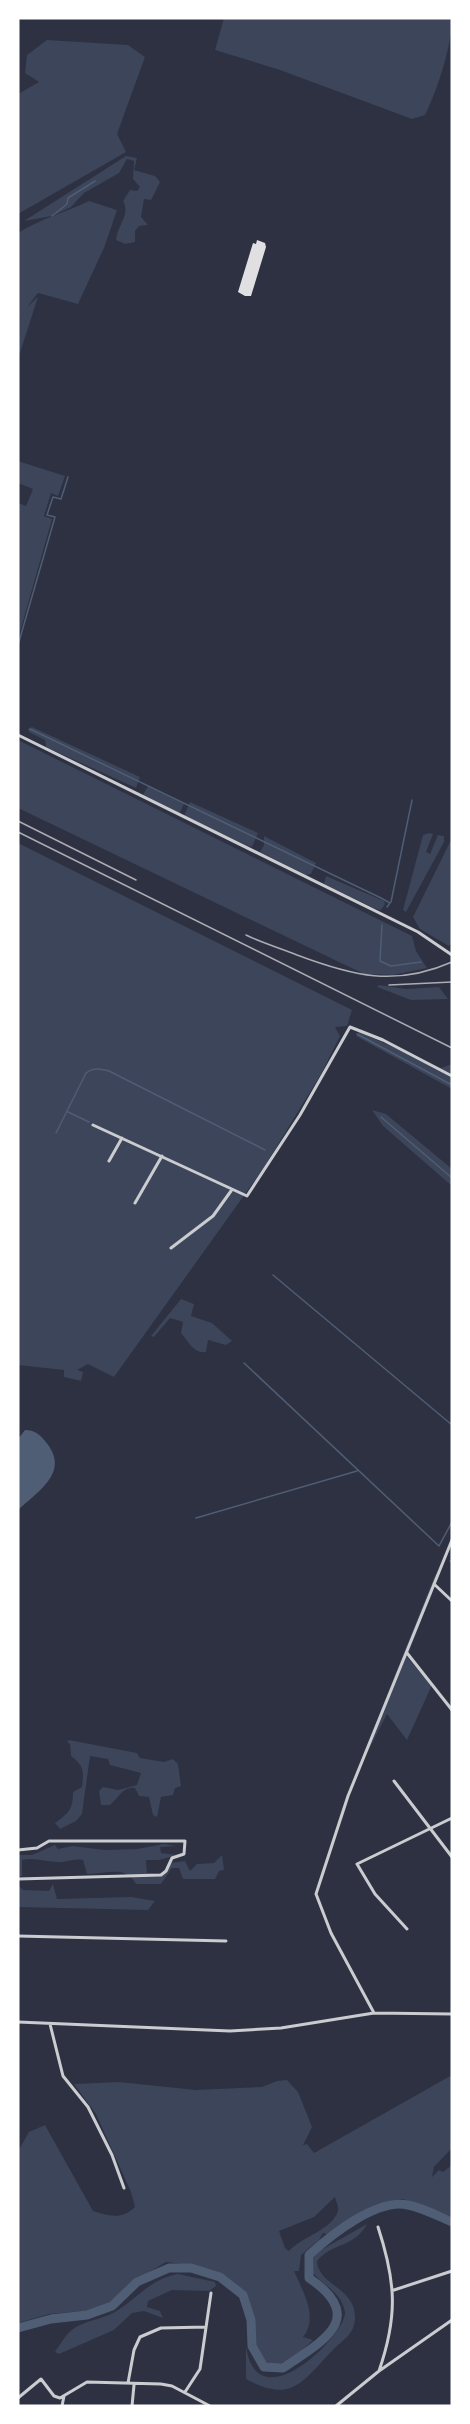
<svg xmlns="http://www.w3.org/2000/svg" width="470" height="2424" viewBox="0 0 470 2424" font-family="Raleway,sans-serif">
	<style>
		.green { fill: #3c4559; fill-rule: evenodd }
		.water { fill: #4f5d75 }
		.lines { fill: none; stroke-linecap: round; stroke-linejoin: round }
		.stream { stroke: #4f5d75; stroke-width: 1.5 }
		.river { stroke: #4f5d75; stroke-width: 9 }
		.building { fill: #e0e0e3 }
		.minor { stroke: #caccd0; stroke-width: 3 }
		.rail { stroke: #abadb3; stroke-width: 1.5 }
	</style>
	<rect width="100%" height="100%" fill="#2d3142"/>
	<!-- green -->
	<path class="green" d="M224 18H452C452 46 437 91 425 115L412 119 280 70 215 50Z
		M47 40 128 45 145 57 117 134 126 152 18 214V94L39 82 25 73 27 55Z
		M126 156 137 158 134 170 155 176 160 182 151 200 144 199 141 217 148 225 139 226 135 231V242L125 244 116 240C117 225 131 215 123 201L130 190 137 191 140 187 133 179 134 161 127 159 119 173 84 193 71 207 52 216 24 221Z
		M89 201 117 210 104 248 78 304 38 293 27 307 38 297 18 359V321L21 316 18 319V233C40 219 66 212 89 201Z
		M18 461 65 476 58 496 51 493 44 516 52 519 18 639V503L26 506 33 489 18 483Z
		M32 727 140 777 136 788 46 747 45 740 29 732 28 729Z
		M18 740 412 936 416 951 427 968 393 975 364 974 18 808Z
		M148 786 184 804 179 814 143 795Z
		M190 802 258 833 252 847 248 846 184 816Z
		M429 833 433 834 426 852 430 854 438 835 444 836V842L406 912 403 910 423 835Z
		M264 836 316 863 311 874 306 875 260 852 264 845Z
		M450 842H452V942L449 946 420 929 413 917Z
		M18 843 352 1010 347 1026 335 1027 340 1036 321 1074 263 1169 114 1377 88 1364 77 1370 83 1372 81 1381 64 1377V1370L18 1365Z
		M326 876 384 901 385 904 381 910 376 909 324 884Z
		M379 985 406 989 439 987 448 999 411 1000 377 987Z
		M359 1032 441 1068 452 1064V1089L356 1036Z
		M372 1110 386 1114 452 1169V1186L383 1126Z
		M181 1299 194 1304 191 1316 212 1323 232 1341 226 1345 208 1340 206 1352C194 1354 188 1341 181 1333L183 1322 170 1318 154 1337 151 1336Z
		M441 1570 407 1657 432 1685 407 1740 387 1714 365 1757 363 1755 435 1575Z
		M69 1740 137 1753 140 1758 164 1762 173 1759 178 1764 181 1786 175 1788 173 1795 161 1797 157 1817 153 1815 149 1797 139 1796 135 1788C123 1786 118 1799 110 1805H101L99 1791 103 1787 118 1790 137 1785 141 1773 110 1765 108 1759 90 1756 82 1814 76 1821 60 1829 55 1823C69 1813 73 1809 73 1792L82 1787C84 1771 84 1766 71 1756L70 1744 67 1742Z
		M164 1844 176 1846 160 1847 161 1853 177 1855 159 1860H146L147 1873C159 1875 165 1874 170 1863L185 1861 190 1871 197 1864 214 1863 222 1855 224 1870 219 1871 215 1879H183L179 1868H172L161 1884H136C125 1864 105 1875 87 1874L83 1860C73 1858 66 1863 58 1862 46 1862 33 1857 22 1860V1876H18L19 1855H32L55 1845 58 1849 72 1846 105 1850 137 1849Z
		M53 1884 57 1899 131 1897 155 1901 148 1910 18 1907V1885L23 1890 49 1891Z
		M452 2075V2148L434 2167 432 2177 439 2170 443 2172 452 2165V2217L403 2199 377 2204 327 2234 323 2233 319 2240 301 2255 299 2271H294C303 2292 319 2317 303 2337L313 2340C298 2354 287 2368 265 2362L255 2345 254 2321 246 2292 222 2273 190 2265 166 2262 136 2280 109 2303 85 2311 49 2314 18 2323V2151L29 2132 45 2125 93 2211C108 2216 122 2220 135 2207L131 2192 96 2114 74 2084 119 2082 196 2090 262 2087 277 2081 287 2080 298 2092 312 2127 303 2145 307 2144 314 2153ZM335 2197C336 2202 339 2206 338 2211 332 2230 301 2237 289 2251L285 2248 279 2231 314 2217Z
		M367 2224C354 2248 333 2242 317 2261 318 2286 357 2287 355 2320 354 2334 343 2340 334 2349 303 2380 293 2405 246 2379V2346C257 2424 347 2334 345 2312 342 2293 324 2286 313 2273L314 2254Z
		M178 2274 215 2282 216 2286 209 2291 172 2290 148 2301 147 2307 160 2311 163 2318 144 2311 132 2313 114 2330 59 2354 55 2352C61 2343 66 2333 76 2327 88 2320 103 2319 115 2312 138 2298 150 2279 178 2274Z"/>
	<!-- water -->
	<path class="water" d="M25 1430C35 1430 39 1434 45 1441 71 1471 40 1490 18 1510V1439Z"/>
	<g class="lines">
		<!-- stream -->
		<path class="stream" d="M52 216 67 204 68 198 95 181
			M18 645 55 517 47 515 53 497 61 499 68 477
			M30 729 381 898 390 903 387 907
			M391 902 412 800
			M382 925 380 961 391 966 421 962
			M357 1034 452 1085
			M68 1112 89 1122
			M381 1117 452 1178
			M56 1133 86 1073C94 1067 99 1069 109 1071L265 1150
			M273 1275 452 1425
			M244 1363 439 1546 452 1522
			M196 1518 357 1471
			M450 1561 452 1562"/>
		<!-- river -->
		<path class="river" d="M18 2328 51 2319 87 2315 112 2306 137 2282 169 2268H191L220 2277 243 2295 251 2320 252 2346 264 2367 283 2368C323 2341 368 2318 309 2278V2255C331 2235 377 2198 408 2205 423 2208 438 2216 452 2222"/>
	</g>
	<!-- building -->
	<path class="building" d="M257 240 265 243 266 247 251 296H245L238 292 253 243 256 244Z"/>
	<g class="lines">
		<!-- minor -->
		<path class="minor" d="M18 735 418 932 452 955
			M93 1125 247 1196 300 1115 350 1027 383 1040 452 1076
			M109 1161 122 1138
			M135 1203 162 1156
			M171 1248 213 1216 231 1191
			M434 1584 452 1601
			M407 1653 452 1710
			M394 1781 452 1857
			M18 1850 37 1848 49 1841H185L184 1854 172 1858 166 1871 161 1875 18 1879
			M407 1929 375 1894 357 1864 452 1818
			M18 1936 226 1941
			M374 2013 331 1933 316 1894 348 1796 452 1540
			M18 2022 230 2031 281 2028 374 2013 452 2014
			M50 2024 63 2076 88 2107 112 2155 124 2188
			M378 2227C396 2282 398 2316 379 2371
			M394 2290 452 2271
			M128 2383 134 2350 140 2337 161 2328 206 2327
			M185 2392 200 2369 211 2293
			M18 2398 41 2379 54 2396 60 2398 87 2382 161 2384 172 2386 210 2406
			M62 2406 64 2396
			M132 2406 134 2385
			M336 2406 379 2371 452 2320"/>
		<!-- rail -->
		<path class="rail" d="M18 821 136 880
			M18 832 452 1048
			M246 935C262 943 280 948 297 955 353 976 395 987 452 962
			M389 985 452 982"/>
	</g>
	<!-- border -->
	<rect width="470" height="2424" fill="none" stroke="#ffffff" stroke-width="39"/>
</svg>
